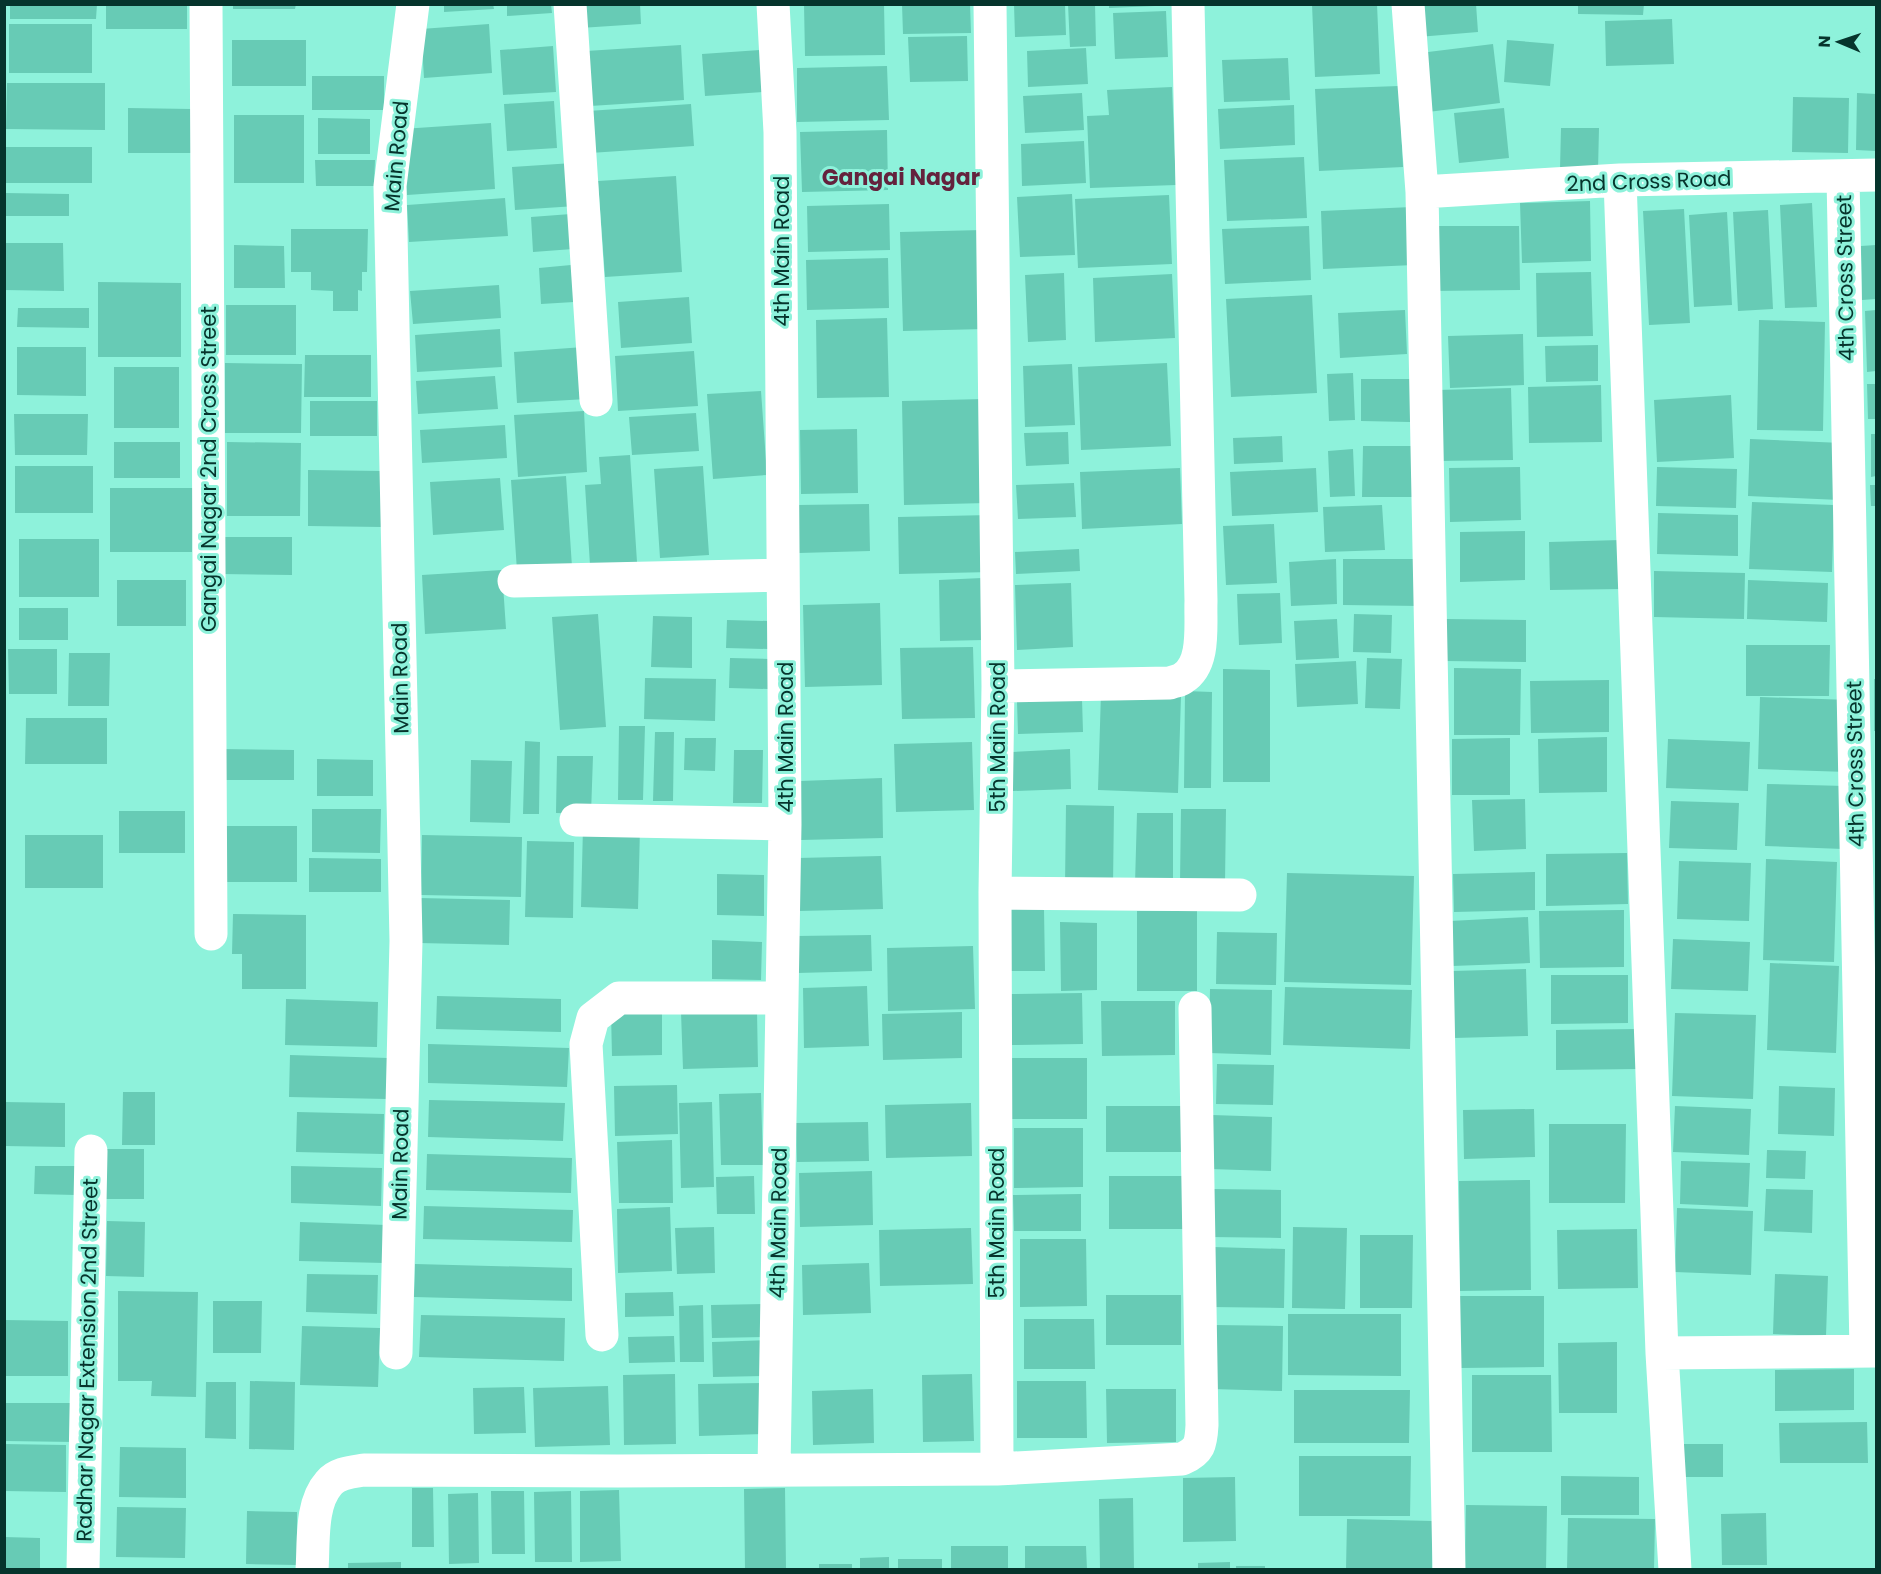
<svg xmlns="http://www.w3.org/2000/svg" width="1881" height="1574" viewBox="0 0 1881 1574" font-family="Poppins,sans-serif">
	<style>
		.building { fill: #67cbb5 }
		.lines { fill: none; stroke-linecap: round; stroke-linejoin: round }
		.minor { stroke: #fff; stroke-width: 33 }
		.labels { text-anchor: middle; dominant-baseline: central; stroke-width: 6; stroke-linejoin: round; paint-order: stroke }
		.street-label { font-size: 21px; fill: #06342c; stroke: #8ef2db }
		.neighbourhood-label { font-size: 22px; font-weight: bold; fill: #64223d; stroke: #8ef2db }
	</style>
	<rect width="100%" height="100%" fill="#8ef2db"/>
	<!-- building -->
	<path class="building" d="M10 4H97L96 19H10Z
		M106 4H187V29H106Z
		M233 4H296L295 9H233Z
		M444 4H493L494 9 444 12Z
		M507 4H551L552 13 507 16Z
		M578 4H640L641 24 580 28Z
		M804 4H884L885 55 805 56Z
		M902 4H970L971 33 903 34Z
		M1014 4H1065L1066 35 1015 37Z
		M1068 4H1095L1096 46 1070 47Z
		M1109 4H1155V6L1109 8Z
		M1312 4H1377L1380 74 1315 77Z
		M1416 4H1476L1478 32 1418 37Z
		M1578 4H1644L1643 15 1578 14Z
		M1166 11 1168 57 1115 59 1113 13Z
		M1672 19 1674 64 1606 66 1605 21Z
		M9 24H92V73H9Z
		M489 24 492 73 424 78 421 29Z
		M967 36 968 81 910 82 908 37Z
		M232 40H306V86H232Z
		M1507 40 1554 44 1550 86 1504 82Z
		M1493 44 1500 103 1428 112 1420 53Z
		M681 45 684 100 590 106 586 51Z
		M553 46 556 92 503 95 500 50Z
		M1086 48 1088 84 1028 87 1027 51Z
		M760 50 763 92 705 96 702 54Z
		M1288 58 1290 100 1224 102 1222 60Z
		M887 66 889 120 797 122V68Z
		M312 76H384V110H312Z
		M7 83H105V130L6 129Z
		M1399 86 1403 167 1319 171 1315 89Z
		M1172 87 1176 185 1090 188 1087 116 1109 115 1107 90Z
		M1082 93 1084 130 1025 133 1023 96Z
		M1857 93 1876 94V151L1856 150Z
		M1793 97 1849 98 1848 153 1792 152Z
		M554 101 557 148 507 151 504 104Z
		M691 104 694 146 590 153 588 111Z
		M1294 105 1295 145 1220 149 1218 109Z
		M128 108 191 109V153H128Z
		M1504 108 1509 158 1459 163 1454 113Z
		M234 115H304V183H234Z
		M318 118 370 119V154H318Z
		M491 123 495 189 407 195 402 129Z
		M1561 128H1599L1598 170 1560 169Z
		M887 130 888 190 802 192 800 132Z
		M1084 141 1086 183 1022 186 1021 144Z
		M4 147H92V183H4Z
		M1304 157 1307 218 1227 221 1224 160Z
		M315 160H375L374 186H316Z
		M573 163 576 206 515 210 512 167Z
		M676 176 682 272 605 277 598 181Z
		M4 193 69 194V216H4Z
		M1072 194 1075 255 1020 257 1017 197Z
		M1169 195 1172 264 1078 268 1075 199Z
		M505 198 508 236 409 242 407 205Z
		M1590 201 1591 261 1522 263 1520 203Z
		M1812 203 1817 307 1785 308 1780 205Z
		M889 204 890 250 808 252 807 206Z
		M1412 207 1414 265 1323 269 1321 211Z
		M1684 209 1690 323 1649 325 1643 211Z
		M1768 210 1773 309 1738 311 1733 212Z
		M1727 212 1732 305 1694 307 1689 215Z
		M571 214 573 249 533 252 531 217Z
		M1309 226 1311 280 1225 284 1222 229Z
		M1431 226H1519L1520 290 1431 291Z
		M291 229H368L367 272H362V291L358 290V311H333V291L311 290V272H291Z
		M983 230 985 329 903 331 900 232Z
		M4 243H63L64 291 4 290Z
		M234 245 284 246 285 288H234Z
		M1876 245V299L1862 300 1861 246Z
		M888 258 889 308 807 310 806 260Z
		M571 265 574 302 541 304 539 268Z
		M1591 272 1593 336 1537 337 1536 273Z
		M1064 273 1066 340 1028 342 1025 275Z
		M1172 274 1175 338 1095 342 1093 278Z
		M98 282 181 283V357H98Z
		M499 285 501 318 413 324 410 291Z
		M1312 295 1317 393 1231 397 1226 299Z
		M689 297 692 343 621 348 618 302Z
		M226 305H296V355H226Z
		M18 308H89V328L17 327Z
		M1405 310 1407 354 1340 358 1338 313Z
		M1876 310V371L1867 372 1865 311Z
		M887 318 889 397 817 398 816 320Z
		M1759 320 1825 322 1823 431 1757 430Z
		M500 329 502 367 417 372 415 335Z
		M1523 334 1524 385 1450 388 1448 336Z
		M1598 345V381L1546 382 1545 346Z
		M17 347H86V396L17 395Z
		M584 347 587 399 517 403 514 352Z
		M694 351 698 406 618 411 615 356Z
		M305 355H371V397H304Z
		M225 363 302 364 301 433H225Z
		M1167 363 1171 446 1081 450 1078 367Z
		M1072 364 1075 425 1025 427 1023 366Z
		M114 367H179V428H114Z
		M1353 373 1355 420 1329 421 1327 374Z
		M495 376 498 409 418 414 416 381Z
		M1361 379H1410V422L1361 421Z
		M1867 384H1876V419H1868Z
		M1601 385 1602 442 1529 443 1528 387Z
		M1511 388 1513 460 1438 461 1437 390Z
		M761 391 767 475 713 479 707 394Z
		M1731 395 1734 458 1657 462 1654 400Z
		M984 399 987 503 904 505 902 401Z
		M310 401H377V436H310Z
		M584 411 587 472 518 477 514 415Z
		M696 413 699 451 632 455 629 417Z
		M14 414H88L87 455H15Z
		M505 425 507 458 422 463 420 430Z
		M857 429 858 493 801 494 800 430Z
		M1068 432 1069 464 1026 466 1024 433Z
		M1871 434H1876V476L1871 477Z
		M1282 436 1283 462 1234 464 1233 438Z
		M1750 439 1842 443 1840 500 1748 496Z
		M114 442H180V478H114Z
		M227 442 301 443 300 516H227Z
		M1363 446H1413V497H1362Z
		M1353 449 1355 496 1330 497 1328 451Z
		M630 455 637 562 590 565 585 485 601 484 599 457Z
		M15 466H93V513H15Z
		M703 466 709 555 660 558 654 469Z
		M1520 467 1521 520 1450 522 1449 468Z
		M1657 467 1737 469 1736 508 1656 506Z
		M1180 468 1182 524 1082 529 1080 472Z
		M1316 468 1318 512 1232 516 1230 472Z
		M308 470 382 471V527L308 526Z
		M566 476 572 567 517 571 511 480Z
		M500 478 504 530 433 535 430 482Z
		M1074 483 1076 517 1018 519 1016 485Z
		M1870 485H1876V506H1871Z
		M110 488H193L192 552H110Z
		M1752 502 1834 505 1832 572 1749 569Z
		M869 504 870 551 799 553 798 505Z
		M1382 505 1385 550 1325 552 1323 507Z
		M1658 513 1738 515V556L1657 554Z
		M990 515 992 572 899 574 898 517Z
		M1274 524 1277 583 1226 585 1223 526Z
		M1525 531V580L1460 582V532Z
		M222 537H292V575L221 574Z
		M19 539H99V597H19Z
		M1621 540 1622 589 1550 590 1549 542Z
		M1079 549 1080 571 1016 574 1015 552Z
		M1336 559 1337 604 1291 606 1289 562Z
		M1343 559H1422L1421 606 1343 605Z
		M502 570 506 629 425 634 422 575Z
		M1654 571 1745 573 1744 619 1654 617Z
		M982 578 983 640 940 641 939 580Z
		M117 580H186V626H117Z
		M1748 580 1828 583 1827 622 1747 619Z
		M1071 583 1073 647 1017 650 1015 585Z
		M1280 593 1282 643 1239 645 1237 594Z
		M880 603 882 685 805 687 803 605Z
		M19 608H68V640H19Z
		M598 614 606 727 560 730 552 617Z
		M1354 614 1392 615 1391 653 1353 652Z
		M653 616 692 617V668L651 667Z
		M1337 619 1339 658 1296 660 1294 621Z
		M1446 619 1526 620V662L1445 661Z
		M727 620 769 621 768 649 726 648Z
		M1746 645H1830L1829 696H1746Z
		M973 647 975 718 902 719 900 648Z
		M8 649H57V694H9Z
		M69 653H110L109 706H68Z
		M730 658 769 659 768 689 729 688Z
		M1367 658 1402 659 1400 709 1365 708Z
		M1356 661 1358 704 1297 707 1295 664Z
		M1454 668 1521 669 1520 735H1454Z
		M1223 669 1270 670V782H1223Z
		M645 678 716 679 715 721 644 719Z
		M1874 679H1876V731H1874Z
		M1609 680V732L1531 733 1530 681Z
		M1185 691 1212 692 1211 788H1184Z
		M1101 693 1181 696 1178 793 1098 790Z
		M1760 697 1850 700 1848 772 1758 769Z
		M1082 699 1083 732 1018 734 1017 702Z
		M26 718H107V764H25Z
		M619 726H645L643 800H618Z
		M655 732H674L673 801H653Z
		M1607 737V792L1539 793 1538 739Z
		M685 738H716L715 771 684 770Z
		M1510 738V795H1452V739Z
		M1668 739 1750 742 1748 791 1666 788Z
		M525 741 540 742 539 814H523Z
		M972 742 974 810 896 812 894 744Z
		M220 749 294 750V780H220Z
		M1070 749 1071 789 1013 791 1012 752Z
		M734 750H763L762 803H733Z
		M557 756H593L591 814 556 813Z
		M317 759 373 760V796H317Z
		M471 760 512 761 510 823 470 822Z
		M882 778 883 838 801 840 800 781Z
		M1767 784 1845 786 1843 849 1765 846Z
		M1525 799 1526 849 1474 851 1472 800Z
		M1671 801 1739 803 1737 850 1669 848Z
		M1066 805 1114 806 1113 886H1065Z
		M312 809H381L380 853 312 852Z
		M1181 809H1226L1225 883H1180Z
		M119 811H185V853H119Z
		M1137 813H1173V885L1135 884Z
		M224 826H297V882H224Z
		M583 827 640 828 638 909 581 907Z
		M25 835H103V888H25Z
		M422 835 522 837 521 897 421 895Z
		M527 841 574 842 573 918 525 917Z
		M1627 853 1628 904 1546 906V854Z
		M881 856 883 909 799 911 798 858Z
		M309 858 381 859V892H309Z
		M1766 859 1837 862 1834 962 1763 960Z
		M1679 861 1751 863 1749 921 1677 919Z
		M1535 872V910L1454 912 1453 874Z
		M1287 873 1414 876 1411 985 1284 982Z
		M717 874 764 875V916L717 915Z
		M419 898 510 900 509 945 419 943Z
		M1002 909H1044L1045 971H1002Z
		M1624 910V967L1540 968 1539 911Z
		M1137 911H1197V991H1137Z
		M233 914 306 915V989H242V954H232Z
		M1528 917 1530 963 1452 966 1450 921Z
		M1060 922 1097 923V990L1061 991Z
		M1217 932 1277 933 1276 985 1216 984Z
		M871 935 872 971 797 973 796 936Z
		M1673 939 1750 942 1748 991 1671 989Z
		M712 940 762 942 761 980 712 979Z
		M973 946 975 1009 888 1011 887 948Z
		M1770 963 1839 966 1836 1053 1767 1050Z
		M1526 969 1528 1036 1454 1038 1452 971Z
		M1551 975H1628V1023L1551 1024Z
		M867 986 869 1046 804 1048 803 988Z
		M1285 987 1412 990 1410 1049 1283 1045Z
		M1210 989 1272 990 1271 1055 1209 1053Z
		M1082 993 1083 1044 1010 1045V994Z
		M437 996 561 999V1032L436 1029Z
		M286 999 378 1002 377 1047 285 1045Z
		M1101 1001H1175V1055L1102 1056Z
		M757 1011 758 1067 683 1069 681 1012Z
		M662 1012V1055L612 1056 611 1013Z
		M962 1012V1058L883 1060 882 1014Z
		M1675 1013 1756 1015 1753 1099 1672 1096Z
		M1638 1029V1069L1556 1070V1030Z
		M428 1044 569 1048 567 1087 428 1083Z
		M290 1055 388 1058 387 1099 289 1097Z
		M1009 1058H1087V1119H1009Z
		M1217 1064 1274 1065 1273 1105 1216 1104Z
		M677 1085 678 1134 615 1136 614 1086Z
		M1779 1086 1835 1088 1834 1136 1778 1134Z
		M123 1092H155V1145H122Z
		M761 1093 763 1165H721L719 1094Z
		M429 1100 565 1103 563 1141 428 1137Z
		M4 1102 65 1103V1147L4 1146Z
		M712 1102 714 1187 681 1188 679 1103Z
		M971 1103 972 1156 886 1158 885 1105Z
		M1106 1106H1185V1152H1106Z
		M1675 1106 1751 1109 1749 1155 1673 1152Z
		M1534 1109 1535 1157 1464 1159 1463 1110Z
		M297 1112 384 1114 383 1154 296 1152Z
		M1212 1115 1272 1117 1271 1171 1210 1169Z
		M868 1122 869 1161 797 1162 796 1123Z
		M1549 1124H1626L1625 1203H1549Z
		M1014 1128H1083V1187L1014 1188Z
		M672 1140 673 1203H619L617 1142Z
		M104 1149H144V1199H103Z
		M1767 1150 1806 1151 1805 1179 1766 1178Z
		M427 1154 572 1158 571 1193 426 1190Z
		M1681 1161 1750 1163 1748 1207 1680 1204Z
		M35 1166H77L76 1195 34 1194Z
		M291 1166 382 1168 381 1206 291 1203Z
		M872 1171 873 1225 800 1227 799 1173Z
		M754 1176 755 1214H717L716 1177Z
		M1109 1176H1183V1229H1109Z
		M1530 1180 1531 1290 1460 1291 1459 1181Z
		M1211 1189 1281 1190V1238L1210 1237Z
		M1766 1189 1813 1190 1812 1233 1764 1231Z
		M1081 1194V1231H1014L1013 1195Z
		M424 1206 573 1210 572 1242 423 1239Z
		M670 1207 672 1271 618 1273 617 1209Z
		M1677 1208 1753 1211 1751 1275 1675 1272Z
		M107 1221 145 1222 144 1277 106 1276Z
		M300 1222 387 1225 385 1263 299 1261Z
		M714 1227 715 1273 677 1274 675 1228Z
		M1293 1227 1347 1228 1345 1309 1292 1308Z
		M971 1228 973 1284 880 1286 879 1230Z
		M1637 1229 1638 1288 1558 1289 1557 1230Z
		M1360 1235H1413L1412 1308H1360Z
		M1020 1239H1086L1087 1306 1020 1307Z
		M1213 1247 1285 1249 1284 1308 1211 1307Z
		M869 1263 871 1313 803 1315 802 1265Z
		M415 1264 572 1268V1301L414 1297Z
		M307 1274 378 1275 377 1314 306 1312Z
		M1775 1274 1828 1276 1826 1336 1773 1334Z
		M118 1291 198 1292 196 1397 151 1396 152 1381H118Z
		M673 1292 674 1316 625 1317V1293Z
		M1106 1295H1181V1345H1106Z
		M1459 1296H1544V1367L1460 1368Z
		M213 1301H262L261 1353H213Z
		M766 1304 767 1337 712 1338 711 1305Z
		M703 1305 704 1362H680L679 1306Z
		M1288 1314H1401V1376L1288 1375Z
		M421 1315 565 1318 564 1361 419 1357Z
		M1024 1319H1094L1095 1369H1024Z
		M4 1320 68 1321V1376H4Z
		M1213 1325 1283 1326 1282 1391 1212 1389Z
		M302 1326 380 1328 378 1387 300 1385Z
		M674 1336 675 1362 629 1363 628 1337Z
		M768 1340 769 1376 713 1377 712 1342Z
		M1617 1342V1413H1559L1558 1343Z
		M1854 1369V1410L1775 1411V1370Z
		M675 1374 676 1444 624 1445 623 1375Z
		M972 1374 974 1441 923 1442 922 1375Z
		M1472 1375H1551L1552 1452H1472Z
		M250 1381 295 1382 294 1450 249 1449Z
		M1017 1381H1086L1087 1438H1017Z
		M206 1382H236V1439L205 1438Z
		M762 1383 763 1434 699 1436 698 1384Z
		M608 1386 610 1445 535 1447 533 1388Z
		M524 1387 526 1433 474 1434 473 1388Z
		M873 1389 874 1443 813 1445 812 1391Z
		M1106 1389H1176V1442L1107 1443Z
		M1294 1390H1410L1409 1443H1294Z
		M4 1403H76L75 1442 4 1441Z
		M1867 1422 1868 1463H1780L1779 1423Z
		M4 1444 66 1445V1492L4 1491Z
		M1675 1444H1723V1477H1675Z
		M120 1447 186 1448V1498L119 1497Z
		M1299 1456H1411L1410 1516H1299Z
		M1561 1476 1639 1477V1515H1561Z
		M1235 1477 1236 1541 1183 1542V1478Z
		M412 1488H433L434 1547H412Z
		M785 1488 786 1569H745L744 1489Z
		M619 1490 621 1561 580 1562V1491Z
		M491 1491H524L525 1554H492Z
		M571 1491 572 1562H535L534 1492Z
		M478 1493 479 1563 449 1564 448 1494Z
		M1133 1498 1134 1569H1100L1099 1499Z
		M1466 1505 1547 1506 1546 1570 1465 1569Z
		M117 1507 186 1508 185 1558 116 1557Z
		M247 1511 297 1512V1565L246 1564Z
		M1766 1513 1767 1565H1722L1721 1514Z
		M1568 1518 1655 1519 1654 1570H1567Z
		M1347 1519 1433 1521 1432 1570H1346Z
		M4 1537 40 1538V1570H4Z
		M951 1546H1008V1570H951Z
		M1025 1546H1086L1087 1570H1025Z
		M889 1557V1570H860V1558Z
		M898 1559H942V1570H898Z
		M401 1562V1570H348V1563Z
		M1230 1562V1570H1198V1563Z
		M819 1564H852V1570H819Z
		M1236 1566H1265V1570H1236Z"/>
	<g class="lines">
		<!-- minor -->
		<path class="minor" d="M206 4 211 934
			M570 4 596 400
			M773 4 780 132 785 824 774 1469
			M990 4 998 686 995 893 997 1469
			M1408 4 1422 192 1449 1570
			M1843 177 1866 1351
			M1620 180 1662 1353 1675 1570
			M1422 192 1620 180 1876 175
			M514 581 783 575
			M998 686 1170 683C1174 681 1180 681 1183 678 1206 664 1200 624 1201 601L1188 4
			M576 820 785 824
			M995 893 1240 895
			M602 1335 586 1044 593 1018 619 998H781
			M396 1353 406 941 390 186 413 4
			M1662 1353 1876 1351
			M83 1570 91 1151
			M312 1570C314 1543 310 1504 329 1483 337 1473 352 1472 364 1470L618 1471 997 1469 1182 1459C1200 1451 1201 1444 1202 1425L1195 1008"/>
	</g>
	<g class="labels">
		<!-- street labels -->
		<g class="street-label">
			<text transform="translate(396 156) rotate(-85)">Main Road</text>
			<text transform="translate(1649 181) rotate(-2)">2nd Cross Road</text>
			<text transform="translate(781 251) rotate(-90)">4th Main Road</text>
			<text transform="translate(1845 278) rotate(-91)">4th Cross Street</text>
			<text transform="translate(208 469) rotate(-90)">Gangai Nagar 2nd Cross Street</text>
			<text transform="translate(400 678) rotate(-91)">Main Road</text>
			<text transform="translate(785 737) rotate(-90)">4th Main Road</text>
			<text transform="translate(997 737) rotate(-90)">5th Main Road</text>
			<text transform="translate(1855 764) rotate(-91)">4th Cross Street</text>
			<text transform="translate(400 1164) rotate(-89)">Main Road</text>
			<text transform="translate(778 1223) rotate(-89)">4th Main Road</text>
			<text transform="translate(996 1223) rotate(-90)">5th Main Road</text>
			<text transform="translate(87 1360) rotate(-89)">Radhar Nagar Extension 2nd Street</text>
		</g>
		<!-- neighbourhood labels -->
		<g class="neighbourhood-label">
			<text x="901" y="177">Gangai Nagar</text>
		</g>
	</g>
	<!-- border -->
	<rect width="1881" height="1574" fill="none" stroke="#06342c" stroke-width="12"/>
	<!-- north arrow -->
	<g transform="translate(1839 42) rotate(272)" stroke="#8ef2db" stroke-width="4.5" paint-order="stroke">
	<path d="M0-4.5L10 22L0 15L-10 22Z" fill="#06342c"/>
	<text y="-9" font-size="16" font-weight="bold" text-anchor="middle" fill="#06342c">N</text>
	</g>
</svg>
